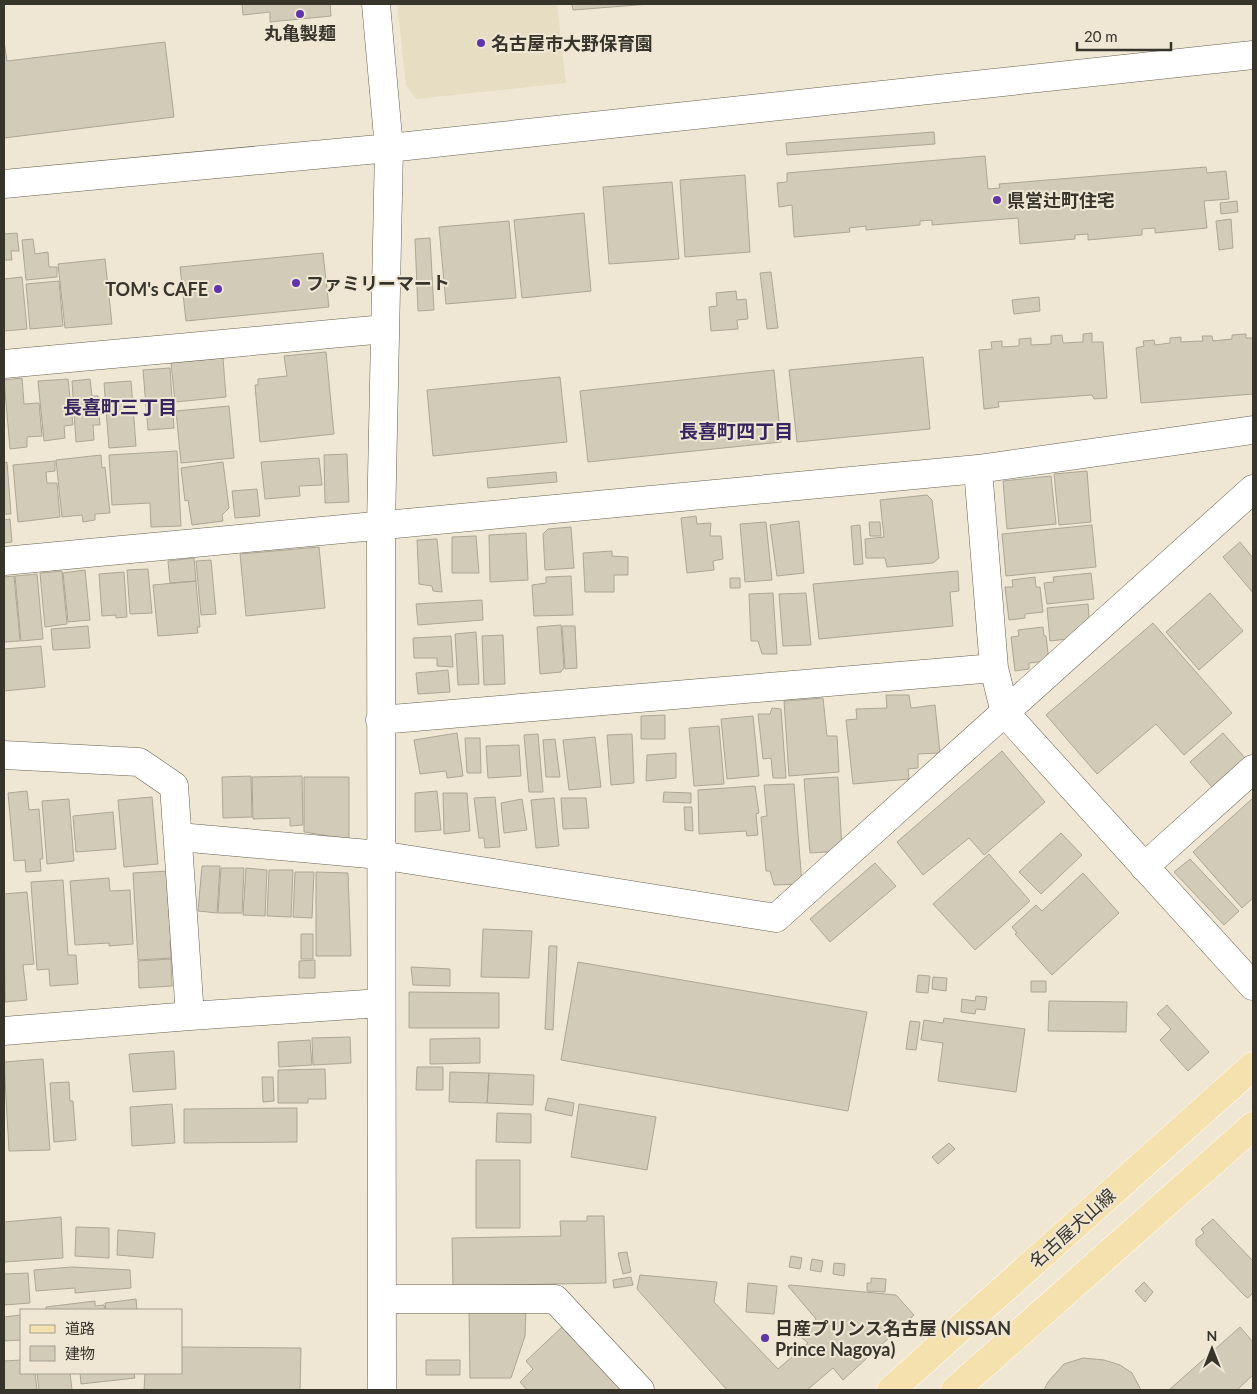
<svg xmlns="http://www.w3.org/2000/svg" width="1257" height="1394" viewBox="0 0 1257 1394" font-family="Lato,'Noto Sans JP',sans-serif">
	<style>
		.built { fill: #e7ddc3 }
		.building { fill: #d2cbb8; stroke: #ada694 }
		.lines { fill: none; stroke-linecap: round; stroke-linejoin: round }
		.minor-casing { stroke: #676150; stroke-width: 29 }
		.major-casing { stroke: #fff; stroke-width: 29 }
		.minor { stroke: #fff; stroke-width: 28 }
		.major { stroke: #f4e1ad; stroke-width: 28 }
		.poi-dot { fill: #6035ac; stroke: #efe7d4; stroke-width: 2 }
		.labels { text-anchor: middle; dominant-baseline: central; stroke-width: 4; stroke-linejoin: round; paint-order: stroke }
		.poi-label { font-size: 18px; font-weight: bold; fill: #37342c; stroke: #efe7d4; text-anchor: start }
		.street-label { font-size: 18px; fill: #37342c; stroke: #efe7d4 }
		.neighbourhood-label { font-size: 19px; font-weight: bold; fill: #37255f; stroke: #efe7d4 }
	</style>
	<rect width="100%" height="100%" fill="#efe7d4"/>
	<!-- built -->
	<path class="built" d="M397 4H557L566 83 416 99 406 85Z"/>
	<!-- building -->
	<path class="building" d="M242 4H330L331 16 270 22V12L243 15Z
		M572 4H650L573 10Z
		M4 41 7 61 165 42 174 117 4 138Z
		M934 132 935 144 787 155 786 143Z
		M985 156 988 189 1000 188 999 184 1206 167 1207 173 1226 171 1229 199 1204 201 1207 228 1155 233V228L1142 229V235L1088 240V234L1075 235V239L1020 244 1018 218 932 225V220L920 221V225L866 230V226L849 228 850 232 794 237 792 205 779 207 777 183 787 182V173Z
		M745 175 750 252 685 257 680 180Z
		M672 182 679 259 609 264 603 187Z
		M1237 201 1238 212 1221 214 1220 203Z
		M584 213 591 291 522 298 514 220Z
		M1231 219 1233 248 1219 250 1216 221Z
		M509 221 516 298 446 304 439 227Z
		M17 233 19 251H11L12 260H4V234Z
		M430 238 434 310 418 311 415 239Z
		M33 239 35 254 48 252 49 267H57V277L26 280 22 240Z
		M323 253 329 307 186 321 180 267Z
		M105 259 112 324 65 328 58 264Z
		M771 272 778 328 767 329 760 273Z
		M22 277 27 329 4 331V279Z
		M59 281 63 326 30 329 26 284Z
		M736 291 737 300 746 299 748 319 737 320 738 329 711 331 709 307 717 306 716 293Z
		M1039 297 1040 311 1014 314 1012 300Z
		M1092 333V342H1103L1107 398 1094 399 1092 395 998 402 999 407 984 409 979 350 992 349 991 342 1002 341V347L1019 346V339L1031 338V345L1051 344V336L1062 335 1063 343 1083 342V334Z
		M1246 334V338H1253V394L1141 403 1136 348 1144 346 1143 341 1154 340 1155 345 1170 343V338L1181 337V342L1203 341 1202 336H1212L1213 341 1232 339V335Z
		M326 352 334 434 260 442 255 385H258V379L287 376 284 356Z
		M923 357 930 429 797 442 789 370Z
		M223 358 226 397 175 402 171 363Z
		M170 368 174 428 148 430 143 370Z
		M774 370 781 442 588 462 580 391Z
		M560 377 567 442 433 456 427 390Z
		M22 378 24 404 39 403 42 436 27 437V447L10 449 4 380Z
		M68 379 73 425 64 426 65 438 44 441 38 381Z
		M90 379 92 396H98L100 425H93L94 440 76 442 72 381Z
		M131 381 136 446 109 448 104 383Z
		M229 406 234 458 181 463 176 411Z
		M177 451 181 526 151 527 150 503 112 505 109 455Z
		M347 454 349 502 325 503 324 455Z
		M101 455 102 468 105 467 110 513 95 514V520L83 522 82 515 62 517 56 460Z
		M319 458 322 485 299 486 300 496 265 499 261 462Z
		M55 461V471L46 472 47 483H57L60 517 18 522 13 465Z
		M7 462 11 514H4V463Z
		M223 462 229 508 222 515 223 521 192 525 188 500 185 501 181 468Z
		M1087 471 1091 522 1059 525 1054 474Z
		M556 472 557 482 488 488 487 478Z
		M1051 476 1056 524 1007 529 1003 481Z
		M257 489 260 516 235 518 232 491Z
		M927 495 932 500 939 558 933 563 887 567 885 558H866L865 539 884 537 880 500Z
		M696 516 697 524 711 523 710 536H721L723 559 713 561 714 570 687 573 681 518Z
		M10 519 12 542 4 543V520Z
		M799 521 804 573 777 576 770 525Z
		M766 522 772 580 745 582 740 524Z
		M869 522H880L881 536H870Z
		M860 525 863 564 854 565 851 526Z
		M1092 525 1096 567 1006 576 1002 534Z
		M571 527 574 568 545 570 543 534 548 529Z
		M526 533 528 580 490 582 489 535Z
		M476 536 479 573H452V537Z
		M437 539 442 592 433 591 432 586 419 584 417 540Z
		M1240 542 1253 558V593L1223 557Z
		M319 547 325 608 246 616 240 554Z
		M612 551V556L628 557V575H614V592H585L583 553Z
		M194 558 196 581 170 583 168 561Z
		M211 560 216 614 201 615 196 561Z
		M148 569 152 613 130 614 127 570Z
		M85 570 90 620 68 622 63 573Z
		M62 571 67 624 45 627 40 573Z
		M958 571 959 591 950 592 953 626 819 639 813 584Z
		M124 572 127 617 116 618V615L102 616 99 574Z
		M1091 573 1094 599 1047 604 1044 583 1054 582 1053 577Z
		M37 574 43 639 21 641 15 576Z
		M14 576 20 641 4 642V577Z
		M571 576 573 615 534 616 532 585 546 583V577Z
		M1035 577 1036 587H1040L1043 612 1025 614V618L1009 620 1005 587H1013L1012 580Z
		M730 578H740V588H730Z
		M196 581 200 627H197L198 633 158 636 153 585Z
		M773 593 777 654H762L758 641H751L749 594Z
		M806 593 811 645 783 646 779 594Z
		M1210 593 1243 631 1199 670 1166 632Z
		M482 600 483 620 418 625 416 604Z
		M1088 604 1090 629 1085 637 1050 641 1047 608Z
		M1153 623 1232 713 1184 755 1156 724 1097 774 1046 715Z
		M561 625 564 668 561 672 540 674 537 627Z
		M88 626 90 648 53 650 51 629Z
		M562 626H575L577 668 565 669Z
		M1043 627 1044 636H1046L1049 661 1029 663V669L1015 671 1011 637 1019 636 1018 630Z
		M476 632 479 684 458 685 455 634Z
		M503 635 505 684 484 685 482 636Z
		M451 636 453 667 437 666V658H414L413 638Z
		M41 646 45 687 4 691V649Z
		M448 670 450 692 418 694 416 673Z
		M886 695H909L911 708 935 705 940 753 918 754V768L908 769 909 779 853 784 846 720 857 719 856 709 887 708Z
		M823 698 827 736H837L839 772 789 776 784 701Z
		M772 708 781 709 786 778H773L771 758 763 759 758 714H770Z
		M665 715V739H641V716Z
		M753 716 759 776 727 779 721 719Z
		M719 726 724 784 694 786 689 728Z
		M457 733 463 776 447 778 446 771 420 774 414 740Z
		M1223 733 1245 758 1212 787 1190 762Z
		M538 734 543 792H529L524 735Z
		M632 734 634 783 611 785 607 735Z
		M595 737 601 787 569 790 563 740Z
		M465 738H480L481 773H467Z
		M555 739 560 777H546L543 740Z
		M519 745 521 776 488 778 486 746Z
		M1002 751 1045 802 984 855 969 838 923 875 897 842Z
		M676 753V778L646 781 647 755Z
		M251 776 252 817 223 818 222 777Z
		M302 776 303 825 290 826V818L253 819 252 777Z
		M304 777H349V839L304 832Z
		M838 777 842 851 810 853 804 779Z
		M794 784 802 884 774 885 770 871H766L761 817 767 816 764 785Z
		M755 786 759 813 756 814 758 835 747 836 746 831 699 834 698 790Z
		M27 791 29 810 39 809 43 859H40L41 871 26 872 25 860 14 861 8 793Z
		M437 791 441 830 415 832V793Z
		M664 792 691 793V803L663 802Z
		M443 793H467L470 831 444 834Z
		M152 797 158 864 124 867 118 800Z
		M495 797 500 847 485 848 484 838H479L474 798Z
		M554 798 559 846 536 848 531 800Z
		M561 798H586L589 828 563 829Z
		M1253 798V898L1242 908 1193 852Z
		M69 799 74 861 47 864 42 801Z
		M522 799 527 830 504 833 501 803Z
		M684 807H692L693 831 685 830Z
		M113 812 116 849 76 852 73 816Z
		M1061 833 1082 855 1041 894 1019 872Z
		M989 854 1030 901 975 950 933 904Z
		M1190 859 1239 911 1224 925 1174 872Z
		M875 863 896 886 830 942 810 919Z
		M202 866H220L217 913 198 911Z
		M221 868H244L242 913H218Z
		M246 868 267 870 265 916 243 915Z
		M269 870H293L291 917 267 916Z
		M169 871 173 941H170L171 958 138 960 133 873Z
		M295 872H314L312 918 293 917Z
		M316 872 348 873 351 956H316Z
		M1083 873 1119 913 1052 975 1015 934 1017 933 1012 927 1036 905 1042 911Z
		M109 878 110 891 130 890 133 944 109 946V943L75 945 70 881Z
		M63 880 68 955H76L78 984 50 986 49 969 37 970 31 882Z
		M27 892 34 964 23 965 27 1000 5 1002 4 894Z
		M483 929 532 931 529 978 481 977Z
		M301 934H313V959H301Z
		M549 946H557L553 1030 545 1029Z
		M171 959 172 986 139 988 138 961Z
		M315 960V978H299V961Z
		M578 962 867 1012 848 1111 561 1060Z
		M411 967 450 969V986L413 985Z
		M918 975 930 976 928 993 916 992Z
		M933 977 947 978 946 991 932 989Z
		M1031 981H1046V992H1031Z
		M409 992 499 993V1028H409Z
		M976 996 987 997 985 1010 976 1009 975 1014 961 1012 962 999 975 1001Z
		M1049 1001 1127 1002 1126 1032 1048 1031Z
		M1167 1005 1209 1052 1188 1071 1160 1040 1171 1029 1157 1014Z
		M944 1018 1025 1029 1016 1092 938 1081 943 1043 921 1040 924 1020 943 1023Z
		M910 1021 920 1022 916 1050 906 1049Z
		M350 1037 351 1063 313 1065 312 1038Z
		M480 1038V1063L430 1064V1039Z
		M310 1040 312 1065 279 1067 278 1042Z
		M174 1051 176 1089 133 1092 129 1054Z
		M43 1059 50 1150 9 1151 4 1062Z
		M417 1067H443V1090H416Z
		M325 1069 326 1099H308V1103H278V1070Z
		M450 1072 489 1073 487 1103 449 1102Z
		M489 1073 534 1075 533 1105 487 1103Z
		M262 1077H273L274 1101 263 1102Z
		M69 1082 70 1101H73L76 1140 54 1142 50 1083Z
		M548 1098 574 1103 572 1116 545 1110Z
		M172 1104 175 1143 132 1146 130 1107Z
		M579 1104 656 1117 647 1170 571 1157Z
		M297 1108V1142L184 1143V1109Z
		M497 1113 531 1114V1143L496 1142Z
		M949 1143 955 1149 938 1164 932 1157Z
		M476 1160H520V1228H476Z
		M587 1216H604L606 1283 453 1286 452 1238 561 1236 560 1221H587Z
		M61 1217 63 1258 4 1262V1222Z
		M1213 1219 1253 1261V1293L1248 1298 1245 1296 1196 1245V1239L1204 1233 1201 1229Z
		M76 1227 109 1228V1258L75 1256Z
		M118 1230 155 1233 153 1258 117 1255Z
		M627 1252 631 1272 623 1274 618 1253Z
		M791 1256 802 1258 800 1269 789 1267Z
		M812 1259 823 1261 821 1272 810 1270Z
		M834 1263 845 1264 844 1276 833 1274Z
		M72 1267 130 1270 131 1288 75 1293V1288L36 1291 34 1270Z
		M28 1273 30 1303 4 1305V1274Z
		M640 1275 717 1282 714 1302 778 1369 808 1343 801 1337 816 1319 788 1286 790 1285 896 1295 914 1315 843 1380 833 1368 807 1390H727L637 1289Z
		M631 1277 633 1285 614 1288 613 1280Z
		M871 1278 886 1279 885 1292 867 1291V1283H871Z
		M1144 1282 1153 1292 1145 1302 1135 1291Z
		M748 1283 777 1286 774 1314 746 1312Z
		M136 1299 137 1310H106L105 1303Z
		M95 1301V1306L104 1305 105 1310H46V1307Z
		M469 1309H526L525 1336 511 1378H470Z
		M21 1315V1340L4 1341V1317Z
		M562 1327 621 1390H527L520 1382 533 1369 526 1361Z
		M1240 1327 1253 1342V1375L1237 1390H1169Z
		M181 1347 301 1348 300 1390H144L145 1373H181Z
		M1083 1358 1104 1360 1120 1365 1132 1373 1141 1390H1044L1048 1382 1064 1364Z
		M21 1360V1373H35L37 1390H4V1361Z
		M426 1360H460V1375H426Z
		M37 1373H70L72 1390H39Z
		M80 1373H134L135 1378 81 1384Z"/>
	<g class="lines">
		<!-- minor casing -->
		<g class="minor-casing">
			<path id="minor" d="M376 4 389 148 381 525 382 1390
				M4 184 389 148 1253 55
				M4 364 385 329
				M978 469 994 668 1005 713 1253 986
				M4 561 978 469 1253 430
				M380 720 994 668
				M4 755 139 762 174 786 190 1016
				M179 837 380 855 776 918 1253 489
				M1144 867 1253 769
				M4 1031 190 1016 381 1003
				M382 1299H555L640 1390"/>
		</g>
		<!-- major casing -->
		<g class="major-casing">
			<path id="major" d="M891 1390 1253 1066
				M955 1390 1253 1126"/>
		</g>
		<!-- minor -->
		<use href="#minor" class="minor"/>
		<!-- major -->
		<use href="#major" class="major"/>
	</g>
	<!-- markers -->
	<g class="poi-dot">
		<circle cx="300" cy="14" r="5"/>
		<circle cx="481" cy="43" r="5"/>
		<circle cx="997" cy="200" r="5"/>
		<circle cx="296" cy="283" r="5"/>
		<circle cx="218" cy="289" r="5"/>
		<circle cx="765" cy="1338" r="5"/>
	</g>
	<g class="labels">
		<!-- poi labels -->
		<g class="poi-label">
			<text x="300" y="33" text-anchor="middle">丸亀製麺</text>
			<text x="491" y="43">名古屋市大野保育園</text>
			<text x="1007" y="200">県営辻町住宅</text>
			<text x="306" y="283">ファミリーマート</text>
			<text x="208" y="289" text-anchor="end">TOM's CAFE</text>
			<text x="775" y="1328">日産プリンス名古屋 (NISSAN<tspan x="775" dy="21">Prince Nagoya)</tspan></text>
		</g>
		<!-- street labels -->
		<g class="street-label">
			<text transform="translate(1072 1228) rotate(-42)">名古屋犬山線</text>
		</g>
		<!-- neighbourhood labels -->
		<g class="neighbourhood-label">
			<text x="120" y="406">長喜町三丁目</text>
			<text x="736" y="430">長喜町四丁目</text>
		</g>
	</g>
	<!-- border -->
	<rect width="1257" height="1394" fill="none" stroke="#37342c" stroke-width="10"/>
	<!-- legend -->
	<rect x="20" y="1309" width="162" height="65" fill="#efe7d4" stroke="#a59f91"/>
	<rect x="30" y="1325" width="25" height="8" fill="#f4e1ad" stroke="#a59f91"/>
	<text x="65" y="1334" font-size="15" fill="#37342c">道路</text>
	<rect x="30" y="1346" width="25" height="15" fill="#d2cbb8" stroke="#a59f91"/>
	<text x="65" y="1359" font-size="15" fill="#37342c">建物</text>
	<!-- north arrow -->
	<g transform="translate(1212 1349)" stroke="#efe7d4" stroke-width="4" paint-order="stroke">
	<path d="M0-4L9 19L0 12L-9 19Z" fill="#37342c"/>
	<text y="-8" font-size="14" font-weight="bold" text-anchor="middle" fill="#37342c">N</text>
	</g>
	<!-- scale -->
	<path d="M1077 42v8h94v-8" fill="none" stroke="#37342c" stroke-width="2.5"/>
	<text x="1084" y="42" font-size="15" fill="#37342c" stroke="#efe7d4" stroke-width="4" paint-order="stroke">20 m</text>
</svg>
